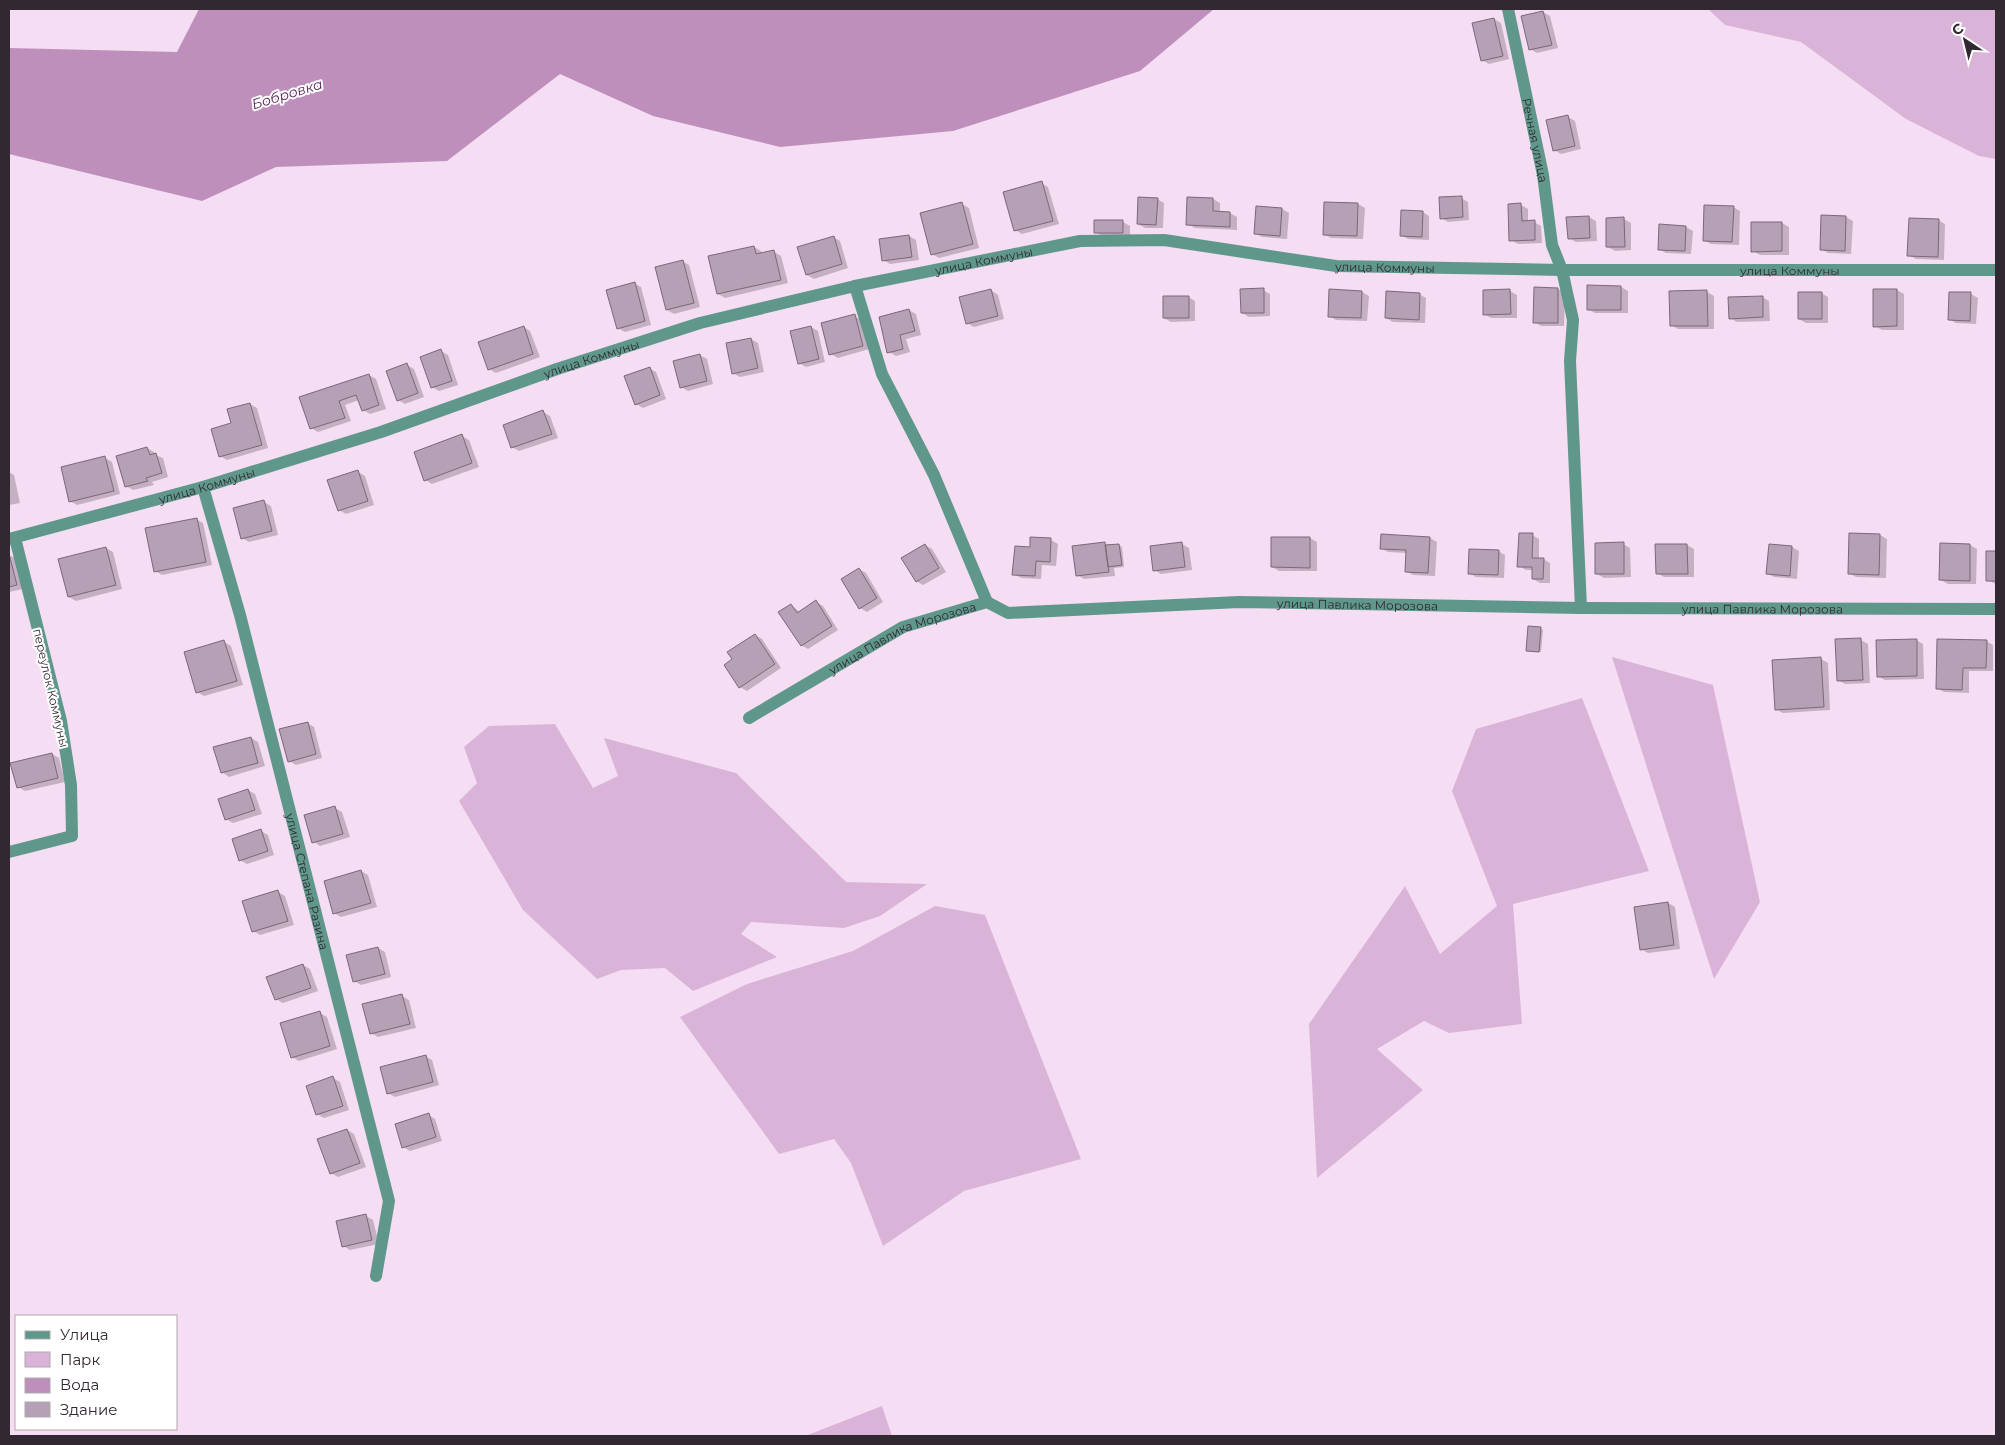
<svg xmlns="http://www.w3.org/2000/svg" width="2005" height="1445" viewBox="0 0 2005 1445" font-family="Montserrat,sans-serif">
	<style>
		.green { fill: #dab4d8 }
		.water { fill: #be8fbb }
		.shadow { fill: #0003 }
		.building { fill: #b6a0b5; stroke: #7b667a }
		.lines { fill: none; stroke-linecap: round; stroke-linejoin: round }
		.minor { stroke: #5f988a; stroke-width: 12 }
		.labels { text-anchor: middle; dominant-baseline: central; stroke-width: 4; stroke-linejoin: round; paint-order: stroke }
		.street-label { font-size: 12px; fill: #312831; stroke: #fff }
		.water-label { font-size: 14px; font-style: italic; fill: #551d55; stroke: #fff }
	</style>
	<rect width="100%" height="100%" fill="#f5ddf3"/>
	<!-- green -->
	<path class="green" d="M1708 9H1996V159L1979 156 1906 119 1801 42 1725 25Z
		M1612 657 1713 685 1760 902 1714 979Z
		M1582 698 1649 871 1513 904 1522 1024 1449 1033 1424 1021 1377 1049 1423 1090 1317 1178 1309 1024 1405 886 1440 954 1497 906 1452 791 1476 729Z
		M555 724 593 788 618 776 604 738 736 773 846 882 927 884 880 916 844 928 751 922 741 934 777 957 693 991 665 968 621 970 597 979 523 910 459 801 477 783 464 747 489 726Z
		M935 906 985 915 1081 1159 964 1191 883 1246 851 1163 834 1139 779 1154 680 1017 747 984 853 951Z
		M882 1406 892 1436H805Z"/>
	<!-- water -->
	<path class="water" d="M199 9H1214L1140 71 953 131 780 147 653 116 560 74 447 161 276 167 202 201 9 154V48L177 52Z"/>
	<!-- shadow -->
	<path class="shadow" d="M1543 12 1550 16 1558 48 1537 53 1530 49Z
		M1494 19 1501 23 1509 59 1489 64 1482 60Z
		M1568 117 1575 121 1581 149 1561 154 1554 150Z
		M1041 183 1048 187 1059 224 1022 234 1015 230Z
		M1189 198 1213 199 1220 203V213H1230L1237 217V230L1195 228 1188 224Z
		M1461 198 1468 202 1469 220 1448 222 1441 218Z
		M1157 199 1164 203 1163 228H1145L1138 224Z
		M962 204 969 208 979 248 939 258 932 254Z
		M1358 204 1365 208 1363 239 1331 238 1324 234Z
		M1521 205 1528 209V222H1534L1541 226 1542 243 1518 244 1511 240Z
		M1257 207 1282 209 1289 213 1287 239 1262 237 1255 233Z
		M1733 207 1740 211 1739 245 1711 244 1704 240Z
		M1423 212 1429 216V240L1408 239 1401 235Z
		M1589 217 1596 221 1597 241 1576 242 1569 238Z
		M1846 217 1853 221 1851 254 1828 253 1821 249Z
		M1607 219H1624L1631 223V250L1615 251 1608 247Z
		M1938 220 1945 224 1944 260 1916 259 1909 255Z
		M1123 222 1130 226V236H1102L1095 232Z
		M1782 223 1789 227V255H1760L1753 251Z
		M1686 227 1693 231 1691 254 1666 253 1659 249Z
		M909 236 916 240 919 260 890 264 883 260Z
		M833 237 840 241 848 268 814 279 807 275Z
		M754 247 761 251 762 254 774 252 781 256 788 283 725 298 718 294Z
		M682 261 689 265 700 307 674 314 667 310Z
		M634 283 641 287 651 325 625 332 618 328Z
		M1621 287 1628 291V313H1595L1588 309Z
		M1558 289 1565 293 1564 326H1541L1534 322Z
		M991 290 998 295 1004 319 974 327 967 323Z
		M1263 290 1270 294V316L1249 317 1242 313Z
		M1897 290 1904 294V330H1882L1875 326Z
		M1510 291 1517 295V318H1491L1484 314Z
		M1362 292 1369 296 1367 321 1336 320 1329 316Z
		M1671 292H1707L1714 296V329H1678L1671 325Z
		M1821 293 1828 297V323H1806L1799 319Z
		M1419 294 1426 298 1425 323 1393 322 1386 318Z
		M1971 294 1978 298 1976 324 1956 323 1949 319Z
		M1188 297 1195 301V321L1171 322 1164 318Z
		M1762 297 1769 301 1770 321 1737 322 1730 318Z
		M909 310 916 314 921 335 906 339 910 352 896 356 889 352Z
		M854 316 861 320 869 349 838 358 831 354Z
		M524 327 530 331 540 357 496 373 489 369Z
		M811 327 818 331 825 362 806 367 799 363Z
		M751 339 758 343 764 372 740 377 733 373 727 344Z
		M441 351 448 355 458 385 439 391 432 387Z
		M700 355 707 359 713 384 688 391 681 387Z
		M407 365 414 369 424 397 405 404 398 400Z
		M649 368 656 372 666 399 643 408 636 404Z
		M369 375 376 379 386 409 370 414 363 410 359 400 345 405 351 421 318 432 311 428 300 398Z
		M250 404 257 408 268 448 227 460 220 456 233 424Z
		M543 412 550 416 558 438 519 451 512 447Z
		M462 436 469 440 479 467 432 484 425 480Z
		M147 448 154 452 155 455 163 458 168 477 152 482 154 485 133 490 126 486Z
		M105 458 112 462 120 494 77 505 70 501Z
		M9 472 14 475 20 503 9 505Z
		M358 472 365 476 374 505 346 514 339 510Z
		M264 502 271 506 278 535 249 542 242 538Z
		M196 519 203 523 212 565 162 575 155 571Z
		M1382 535 1430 538 1437 542 1435 576 1413 575 1406 571 1407 553 1388 552 1381 548Z
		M1532 535 1539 539V559H1543L1550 563V583H1540L1533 579V570H1526L1519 566Z
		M1880 535 1887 539 1886 578 1856 577 1849 573Z
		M1032 538 1051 540 1058 544 1056 566 1042 565 1041 579 1021 578 1014 574 1031 549Z
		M1272 538H1310L1317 542V571H1279L1272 567Z
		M1105 544 1109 546 1119 545 1122 547 1124 567 1114 568 1115 576 1084 579 1077 575Z
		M1182 544 1189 548 1192 570 1161 574 1154 570Z
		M1623 544 1630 548 1631 577 1604 578 1597 574Z
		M925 545 932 549 946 572 923 585 916 581Z
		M1657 545H1687L1694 549V577H1664L1657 573Z
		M1970 545 1977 549 1976 584H1948L1941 580Z
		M1792 547 1799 551 1797 579 1774 577 1767 573Z
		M106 548 113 552 122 589 76 601 69 597Z
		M1498 551 1505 555 1504 578 1476 577 1469 573Z
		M1988 552H1996V584L1987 580Z
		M9 555 17 559 23 589 9 592Z
		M859 569 866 573 883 602 867 612 860 608Z
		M816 602 823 606 838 630 808 649 801 645 791 605 800 612Z
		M1540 628 1543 630 1541 652H1530L1527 650Z
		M755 635 762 639 781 668 747 691 740 687 734 660Z
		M1861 640 1868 644 1870 683 1845 684 1838 680Z
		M1916 640 1923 644 1924 679 1885 680 1878 676Z
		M1986 641 1993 645V671H1969V693L1944 692 1937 688Z
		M224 642 231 646 243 685 204 696 197 692Z
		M1821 659 1828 663 1830 710 1783 713 1776 709Z
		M307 723 314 727 322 758 296 765 289 761Z
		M251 738 258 742 265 766 229 777 222 772Z
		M52 754 59 758 65 782 25 791 18 787Z
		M248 790 255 794 262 814 233 823 226 819Z
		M335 808 342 812 350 837 320 846 314 842Z
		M261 831 268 835 274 855 247 864 240 860Z
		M361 871 368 875 377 907 341 917 334 913Z
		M278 892 285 896 294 925 260 935 253 931Z
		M1668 903 1675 907 1680 949 1648 953 1641 949Z
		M378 948 385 952 391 977 361 985 354 981Z
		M303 965 310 969 318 991 283 1003 276 999Z
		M402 996 409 1000 416 1028 378 1037 371 1033Z
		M320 1013 327 1017 337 1049 299 1061 292 1057Z
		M425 1056 432 1060 439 1085 395 1097 388 1093Z
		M333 1078 340 1082 349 1110 324 1118 317 1114Z
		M428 1115 435 1119 442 1141 410 1151 403 1147Z
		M347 1130 354 1134 366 1167 338 1177 331 1173Z
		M366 1216 373 1220 379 1244 350 1250 343 1246Z"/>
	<!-- building -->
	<path class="building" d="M1543 11 1552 45 1529 50 1521 16Z
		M1494 18 1503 56 1481 61 1472 23Z
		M1568 115 1575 146 1553 151 1546 120Z
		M1042 181 1053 221 1014 231 1003 192Z
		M1462 196 1463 217 1440 219 1439 197Z
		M1138 197 1158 198 1156 225 1137 224Z
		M1187 197 1213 198V211L1230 212V227L1186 225Z
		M962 202 973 244 931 255 920 213Z
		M1324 202 1358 203 1357 236 1323 235Z
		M1521 203 1522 221 1535 220V240L1509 241 1508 204Z
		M1704 205 1734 206 1732 242 1703 241Z
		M1256 206 1282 208 1280 236 1254 234Z
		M1401 210 1423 211 1422 237 1400 236Z
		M1821 215 1846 216 1845 251 1820 250Z
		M1589 216 1590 238 1568 239 1566 217Z
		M1624 217 1625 247H1606V218Z
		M1909 218 1939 219 1938 257 1907 256Z
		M1094 220H1123V233H1094Z
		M1751 222H1782V251L1751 252Z
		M1659 224 1686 226 1685 251 1658 250Z
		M909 235 912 257 882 261 879 239Z
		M834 236 842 264 806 275 797 247Z
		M754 246 756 254 774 250 781 280 717 294 708 256Z
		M683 260 694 303 666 310 655 267Z
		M635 282 645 321 617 329 606 290Z
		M1587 285 1621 286V310H1587Z
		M1534 287 1558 288V323H1533Z
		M1264 288V313H1241L1240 289Z
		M991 289 998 316 966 324 959 297Z
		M1329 289 1362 291 1361 318 1328 317Z
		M1510 289 1511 314 1483 315V290Z
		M1873 289H1897V326L1873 327Z
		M1707 290 1708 326H1670L1669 291Z
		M1386 291 1420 293 1419 320 1385 318Z
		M1798 292H1822V319H1798Z
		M1949 292H1971L1970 321 1948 320Z
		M1163 296H1189V318H1163Z
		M1763 296V317L1729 319 1728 297Z
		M909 309 915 331 900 335 903 349 887 353 879 317Z
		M855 314 863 346 829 355 821 323Z
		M524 326 533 354 488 370 478 342Z
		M811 326 819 359 798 364 790 331Z
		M751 338 758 368 732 374 726 343Z
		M441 349 452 381 431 388 420 357Z
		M700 354 707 381 680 388 673 361Z
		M407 363 418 393 397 401 386 371Z
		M650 367 660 395 635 405 624 376Z
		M369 374 379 405 362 411 356 395 339 401 345 418 310 429 299 397Z
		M250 403 262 445 219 457 211 429 231 423 227 409Z
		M543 410 552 434 511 448 503 425Z
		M462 434 472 463 424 481 414 452Z
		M147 447 150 455 156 453 162 473 146 478 148 481 125 487 116 456Z
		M105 456 114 491 69 502 61 467Z
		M358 470 368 501 338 511 327 480Z
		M264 500 272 531 241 539 233 508Z
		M197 518 206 562 154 572 145 528Z
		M1519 533H1533L1532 558H1544L1543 579H1532V567H1517Z
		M1849 533 1880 534 1879 575 1848 574Z
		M1381 534 1430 537 1428 573 1405 572 1406 550 1380 549Z
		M1030 537 1051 538 1050 562 1036 561 1035 576 1012 575 1015 546 1030 547Z
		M1271 537H1310V568L1271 567Z
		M1105 542 1109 572 1076 576 1072 546Z
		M1182 542 1185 567 1153 571 1150 546Z
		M1624 542V574H1595V543Z
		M1940 543 1970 544V581L1939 580Z
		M925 544 939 568 916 582 901 558Z
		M1119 544 1122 565 1108 567 1105 545Z
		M1655 544H1687L1688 574H1656Z
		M1769 544 1792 546 1790 576 1766 574Z
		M106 547 116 585 68 597 58 559Z
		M1469 549 1499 550 1498 575 1468 574Z
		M1986 551H1996V581H1986Z
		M9 554 17 585 9 587Z
		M859 568 877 598 859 609 841 579Z
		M816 600 832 626 801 646 778 612 791 604 797 613Z
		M1528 626 1541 627 1539 652 1526 651Z
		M755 634 775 664 739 688 724 665 732 659 727 652Z
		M1861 638 1863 680 1837 681 1835 639Z
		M1917 639V676L1877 677 1876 640Z
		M1937 639 1987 640 1986 668H1963L1962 690 1936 689Z
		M224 640 237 681 196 693 184 652Z
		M1821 657 1824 707 1775 710 1772 660Z
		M308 722 316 754 288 762 279 729Z
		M251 737 258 763 221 773 213 747Z
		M52 753 58 778 17 788 10 763Z
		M248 789 255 810 225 820 218 799Z
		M335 806 343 834 312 843 304 815Z
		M261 829 268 851 239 861 232 839Z
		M361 870 371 903 333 914 324 881Z
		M278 890 288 921 252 932 242 901Z
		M1668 902 1674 945 1640 950 1634 907Z
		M378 947 385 974 353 982 346 955Z
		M303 964 311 988 275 1000 266 977Z
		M402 994 410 1024 370 1034 362 1004Z
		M320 1011 330 1046 291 1058 280 1023Z
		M426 1055 433 1082 387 1094 380 1067Z
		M333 1076 343 1106 316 1115 306 1086Z
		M429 1113 436 1137 402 1148 395 1124Z
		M347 1129 360 1163 330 1174 317 1139Z
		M366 1214 372 1240 342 1247 336 1221Z"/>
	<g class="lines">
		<!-- minor -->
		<g class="minor">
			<path id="s1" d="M1508 9 1543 175 1552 245 1562 270 1573 320 1570 361 1581 608"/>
			<path d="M855 286 882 374 934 475 987 602"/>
			<path id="s2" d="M203 487 240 615 389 1201 376 1276"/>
			<path id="s3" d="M9 539 203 487 381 432 557 369 700 323 855 286 1080 241 1164 240 1336 266 1562 270H1996"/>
			<path id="s4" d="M749 718 903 627 987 602 1008 613 1239 602 1581 608 1996 609"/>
			<path d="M9 852 72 836 71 785 61 721 15 538"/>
		</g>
	</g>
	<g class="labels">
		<!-- street labels -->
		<g class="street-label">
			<text stroke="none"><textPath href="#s1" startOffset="134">Речная улица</textPath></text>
			<text stroke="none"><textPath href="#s3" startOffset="1015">улица Коммуны</textPath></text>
			<text stroke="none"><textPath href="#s3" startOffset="1420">улица Коммуны</textPath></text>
			<text stroke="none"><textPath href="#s3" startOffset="1825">улица Коммуны</textPath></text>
			<text stroke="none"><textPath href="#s3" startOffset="610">улица Коммуны</textPath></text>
			<text stroke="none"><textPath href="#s3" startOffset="205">улица Коммуны</textPath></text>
			<text stroke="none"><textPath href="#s4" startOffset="640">улица Павлика Морозова</textPath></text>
			<text stroke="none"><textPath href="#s4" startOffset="1045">улица Павлика Морозова</textPath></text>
			<text stroke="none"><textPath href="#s4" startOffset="174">улица Павлика Морозова</textPath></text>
			<text transform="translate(51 688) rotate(77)">переулок Коммуны</text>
			<text stroke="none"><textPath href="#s2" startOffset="408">улица Степана Разина</textPath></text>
		</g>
		<!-- water labels -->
		<g class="water-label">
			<text transform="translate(287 94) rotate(-17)">Бобровка</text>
		</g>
	</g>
	<!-- border -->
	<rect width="2005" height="1445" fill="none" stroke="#312831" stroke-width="20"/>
	<!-- legend -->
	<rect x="15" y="1315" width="162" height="115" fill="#ffffff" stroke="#ada9ad"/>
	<rect x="25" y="1331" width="25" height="8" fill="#5f988a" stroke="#ada9ad"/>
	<text x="60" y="1340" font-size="15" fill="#312831">Улица</text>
	<rect x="25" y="1352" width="25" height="15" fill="#dab4d8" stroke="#ada9ad"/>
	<text x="60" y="1365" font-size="15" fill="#312831">Парк</text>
	<rect x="25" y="1378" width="25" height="15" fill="#be8fbb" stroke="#ada9ad"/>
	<text x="60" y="1390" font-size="15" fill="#312831">Вода</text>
	<rect x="25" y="1402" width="25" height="15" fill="#b6a0b5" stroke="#ada9ad"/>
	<text x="60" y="1415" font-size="15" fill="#312831">Здание</text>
	<!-- north arrow -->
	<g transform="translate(1965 40) rotate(325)" stroke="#ffffff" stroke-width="4" paint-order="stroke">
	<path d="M0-4L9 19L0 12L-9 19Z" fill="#312831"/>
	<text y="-8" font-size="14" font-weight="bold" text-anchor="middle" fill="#312831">С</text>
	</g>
</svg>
